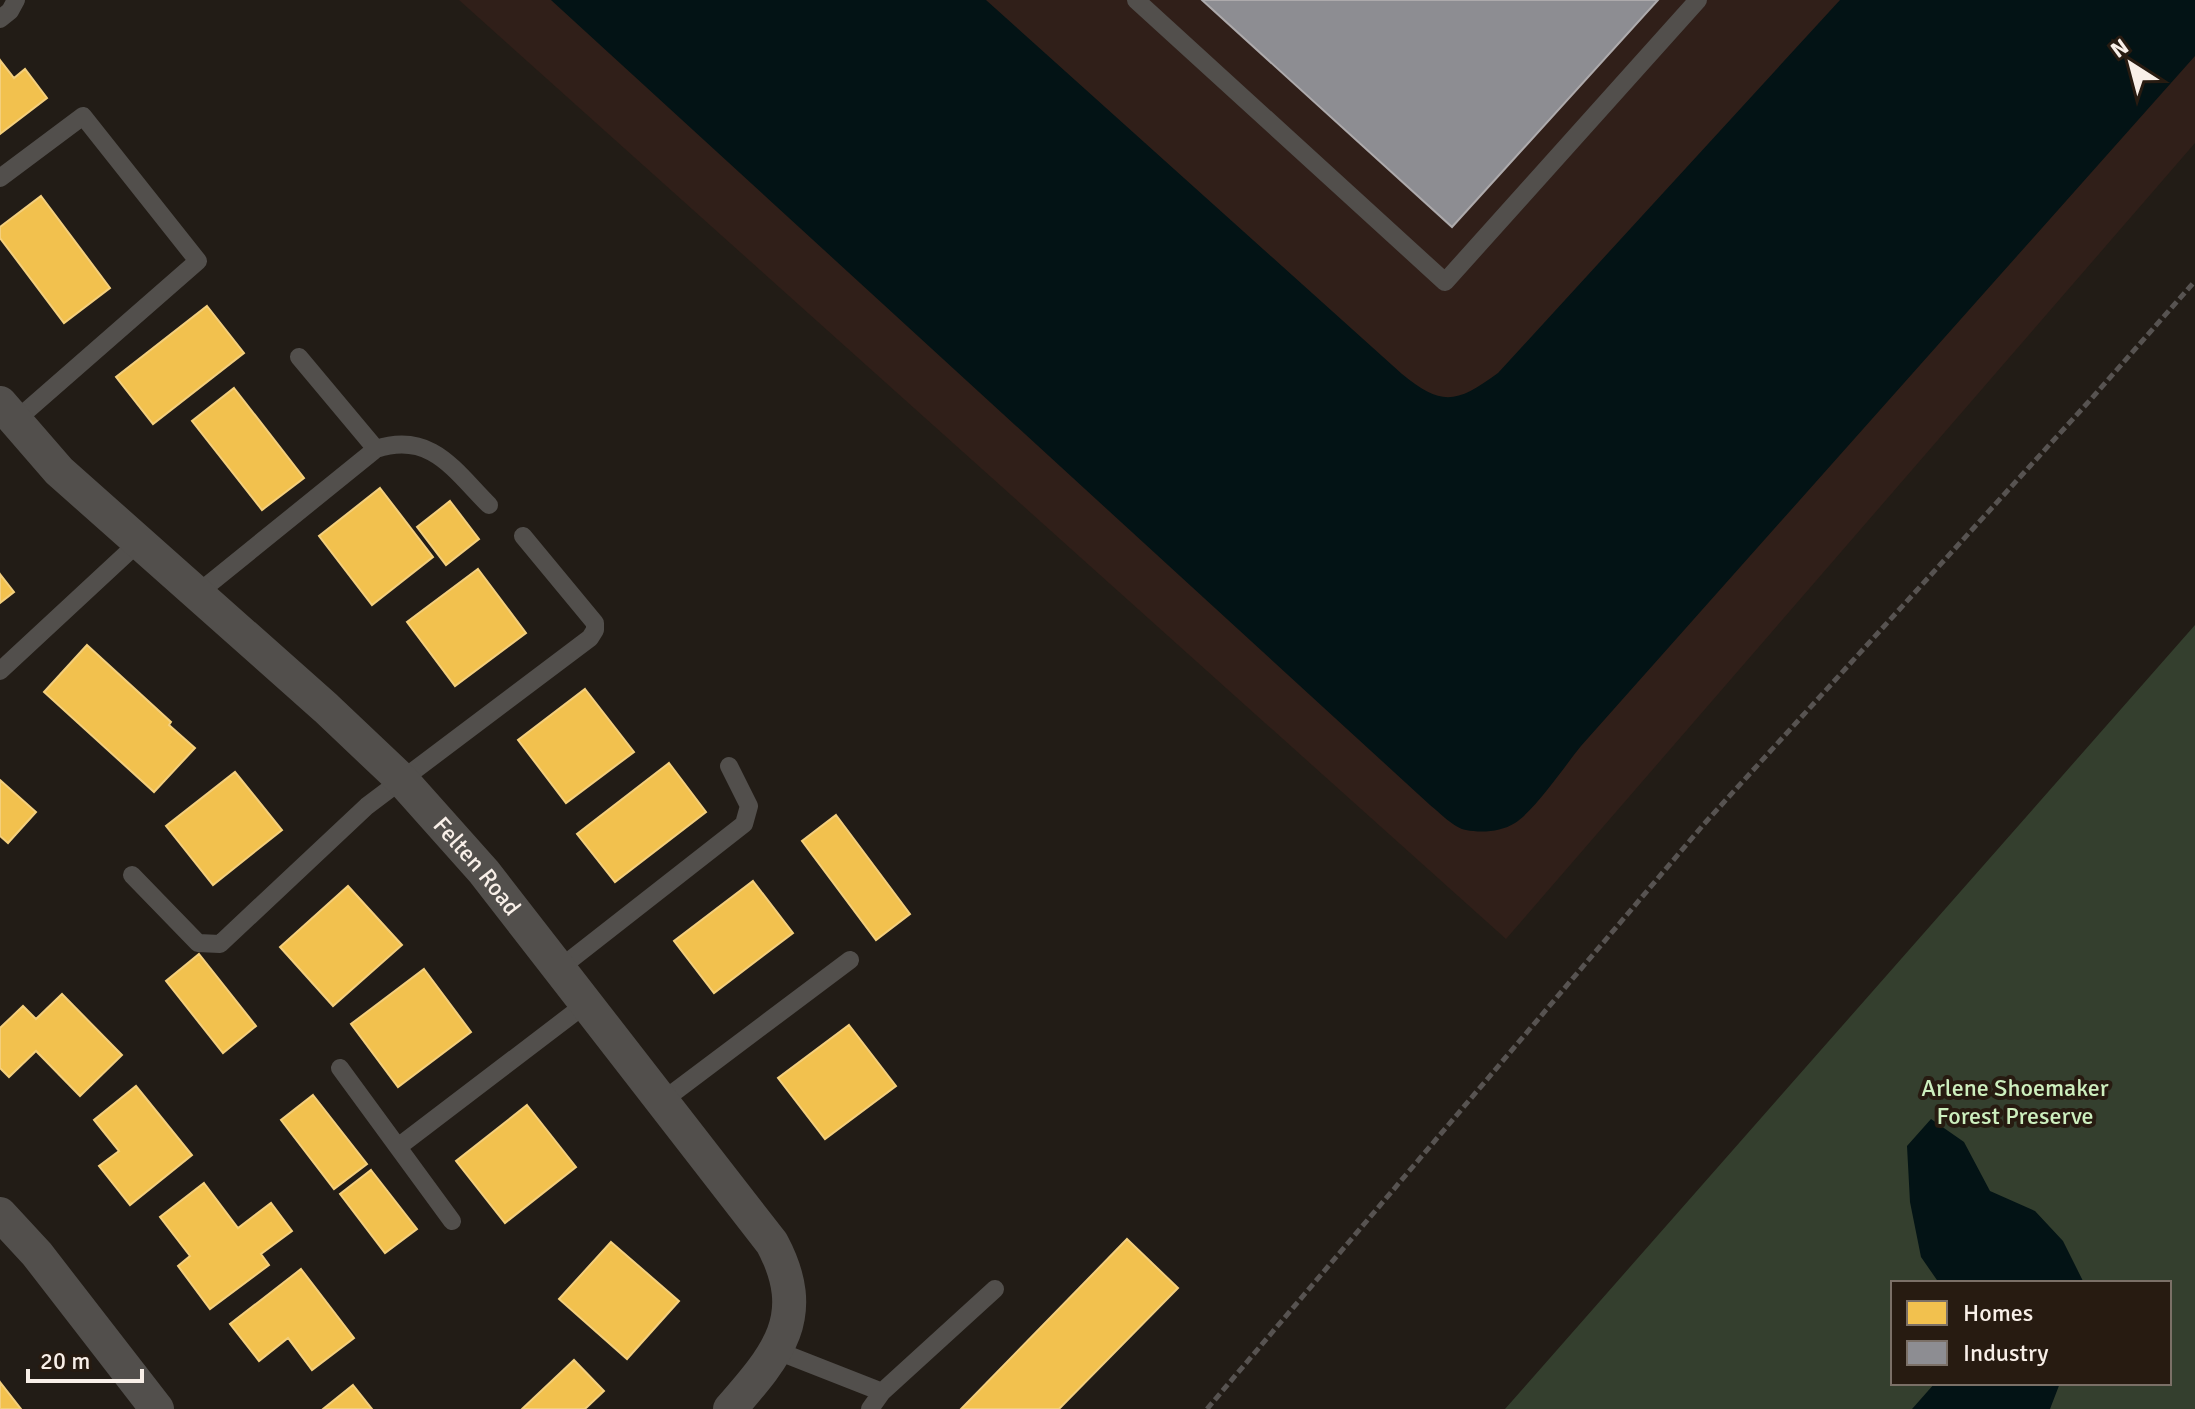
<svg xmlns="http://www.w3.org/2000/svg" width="2195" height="1409" viewBox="0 0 2195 1409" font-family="Signika,sans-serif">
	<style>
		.industrial { fill: #301f19 }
		.green { fill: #343f2e; fill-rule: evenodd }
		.water { fill: #031315 }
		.homes { fill: #f2c14e; stroke: #f4cf7c; stroke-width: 2 }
		.industry { fill: #8d8d92; stroke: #adaaac; stroke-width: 2 }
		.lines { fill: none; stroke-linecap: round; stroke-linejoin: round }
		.path { stroke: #575351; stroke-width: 5; stroke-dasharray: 8 4; stroke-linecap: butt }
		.service { stroke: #524f4c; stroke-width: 18 }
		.minor { stroke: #524f4c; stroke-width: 34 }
		.labels { text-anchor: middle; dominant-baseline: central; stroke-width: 8; stroke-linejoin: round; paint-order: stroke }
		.street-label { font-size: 24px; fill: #f8efe8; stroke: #271b11 }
		.park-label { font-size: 24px; fill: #cdefbe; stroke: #271b11 }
	</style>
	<rect width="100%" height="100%" fill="#221c16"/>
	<!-- industrial -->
	<path class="industrial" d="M459 0H2195V143L1506 939Z"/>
	<!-- green -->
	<path class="green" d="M2195 625V1409H1505ZM1893 1283H2169V1383H1893Z"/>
	<!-- water -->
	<path class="water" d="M551 0H986L1402 374C1442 407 1457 403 1498 373L1840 0H2195V56L1581 746C1564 767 1536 809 1515 823 1501 832 1481 833 1466 830 1454 828 1439 812 1430 805Z
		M1931 1119 1964 1142 1990 1191 2035 1211 2063 1241 2084 1283H1939L1921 1257 1910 1202 1907 1146Z
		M1935 1383H2060L2050 1409H1912Z"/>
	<!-- homes -->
	<path class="homes" d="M0 60 14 78 25 69 47 98 0 134Z
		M41 196 110 288 64 323 0 238V227Z
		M207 306 244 353 153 424 116 377Z
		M234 388 304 478 262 510 192 421Z
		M380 488 433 557 372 605 319 536Z
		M450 501 479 539 446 565 417 527Z
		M478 569 526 633 455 686 407 622Z
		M0 574 14 592 0 603Z
		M87 645 171 722 169 725 195 748 154 792 44 692Z
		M585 689 634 752 566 803 518 740Z
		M669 763 706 812 615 882 577 834Z
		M235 772 282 830 213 885 166 826Z
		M0 780 36 812 8 843 0 836Z
		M836 815 910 914 876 940 802 841Z
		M753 881 793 933 714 993 674 941Z
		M348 886 402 945 333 1006 280 947Z
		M199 954 256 1026 223 1053 166 981Z
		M424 969 471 1032 398 1087 351 1024Z
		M62 994 122 1055 80 1096 36 1051 9 1077 0 1068V1028L23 1006 36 1019Z
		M849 1025 896 1086 825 1139 778 1078Z
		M136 1086 192 1155 130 1205 99 1166 119 1151 94 1120Z
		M313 1095 367 1164 334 1189 281 1120Z
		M527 1105 576 1167 505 1223 456 1161Z
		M371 1170 417 1229 385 1253 340 1194Z
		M204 1183 238 1228 271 1203 292 1231 261 1254 269 1265 210 1309 178 1266 190 1256 160 1217Z
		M1127 1239 1178 1288 1059 1409H961Z
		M611 1242 679 1301 627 1359 559 1299Z
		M301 1269 354 1338 312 1370 288 1338 259 1361 230 1324Z
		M574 1360 604 1391 585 1409H522Z
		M0 1382 21 1409H0Z
		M353 1385 372 1409H323Z"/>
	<!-- industry -->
	<path class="industry" d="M1202 0H1658L1452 227Z"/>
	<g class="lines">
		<!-- path -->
		<path class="path" d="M1207 1409 1704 824 2092 398 2195 281"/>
		<!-- service -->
		<path class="service" d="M1136 0 1445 282 1698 0
			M0 19 10 11 16 0
			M0 178 83 116 198 261 15 421
			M299 357 376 449
			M198 593 376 449C431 431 454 470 489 505
			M0 671 139 542
			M132 875 198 943 220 944 367 806 590 638 595 630V623L523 536
			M560 968 744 824 749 806 729 766
			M340 1068 452 1221
			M661 1102 850 960
			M398 1147 587 1003
			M775 1350 882 1392 995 1289
			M870 1409 882 1392"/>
		<!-- minor -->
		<g class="minor">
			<path id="s1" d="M0 403 59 471 326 708 402 780 484 872 772 1243C811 1316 778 1354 730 1409"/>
			<path d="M0 1214 37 1254 157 1409"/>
		</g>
	</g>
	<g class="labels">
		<!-- street labels -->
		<g class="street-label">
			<text stroke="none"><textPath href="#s1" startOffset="666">Felten Road</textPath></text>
		</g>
		<!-- park labels -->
		<g class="park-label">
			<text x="2015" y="1088">Arlene Shoemaker<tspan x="2015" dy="28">Forest Preserve</tspan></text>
		</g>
	</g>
	<!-- legend -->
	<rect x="1891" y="1281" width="280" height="104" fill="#271b11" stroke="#7b7067" stroke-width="2"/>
	<rect x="1907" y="1301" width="40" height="24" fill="#f2c14e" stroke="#7b7067" stroke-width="2"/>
	<text x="1963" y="1321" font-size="24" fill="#f8efe8">Homes</text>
	<rect x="1907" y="1341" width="40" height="24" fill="#8d8d92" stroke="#7b7067" stroke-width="2"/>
	<text x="1963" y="1361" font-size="24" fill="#f8efe8">Industry</text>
	<!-- north arrow -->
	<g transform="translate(2131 64) rotate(324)" stroke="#271b11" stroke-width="6" paint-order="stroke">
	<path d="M0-6L14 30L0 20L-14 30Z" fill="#f8efe8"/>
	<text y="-12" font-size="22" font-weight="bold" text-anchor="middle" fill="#f8efe8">N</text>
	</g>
	<!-- scale -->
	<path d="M28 1369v12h114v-12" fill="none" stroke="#f8efe8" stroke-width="4"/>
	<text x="40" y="1369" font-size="24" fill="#f8efe8" stroke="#271b11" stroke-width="6" paint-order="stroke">20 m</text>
</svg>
